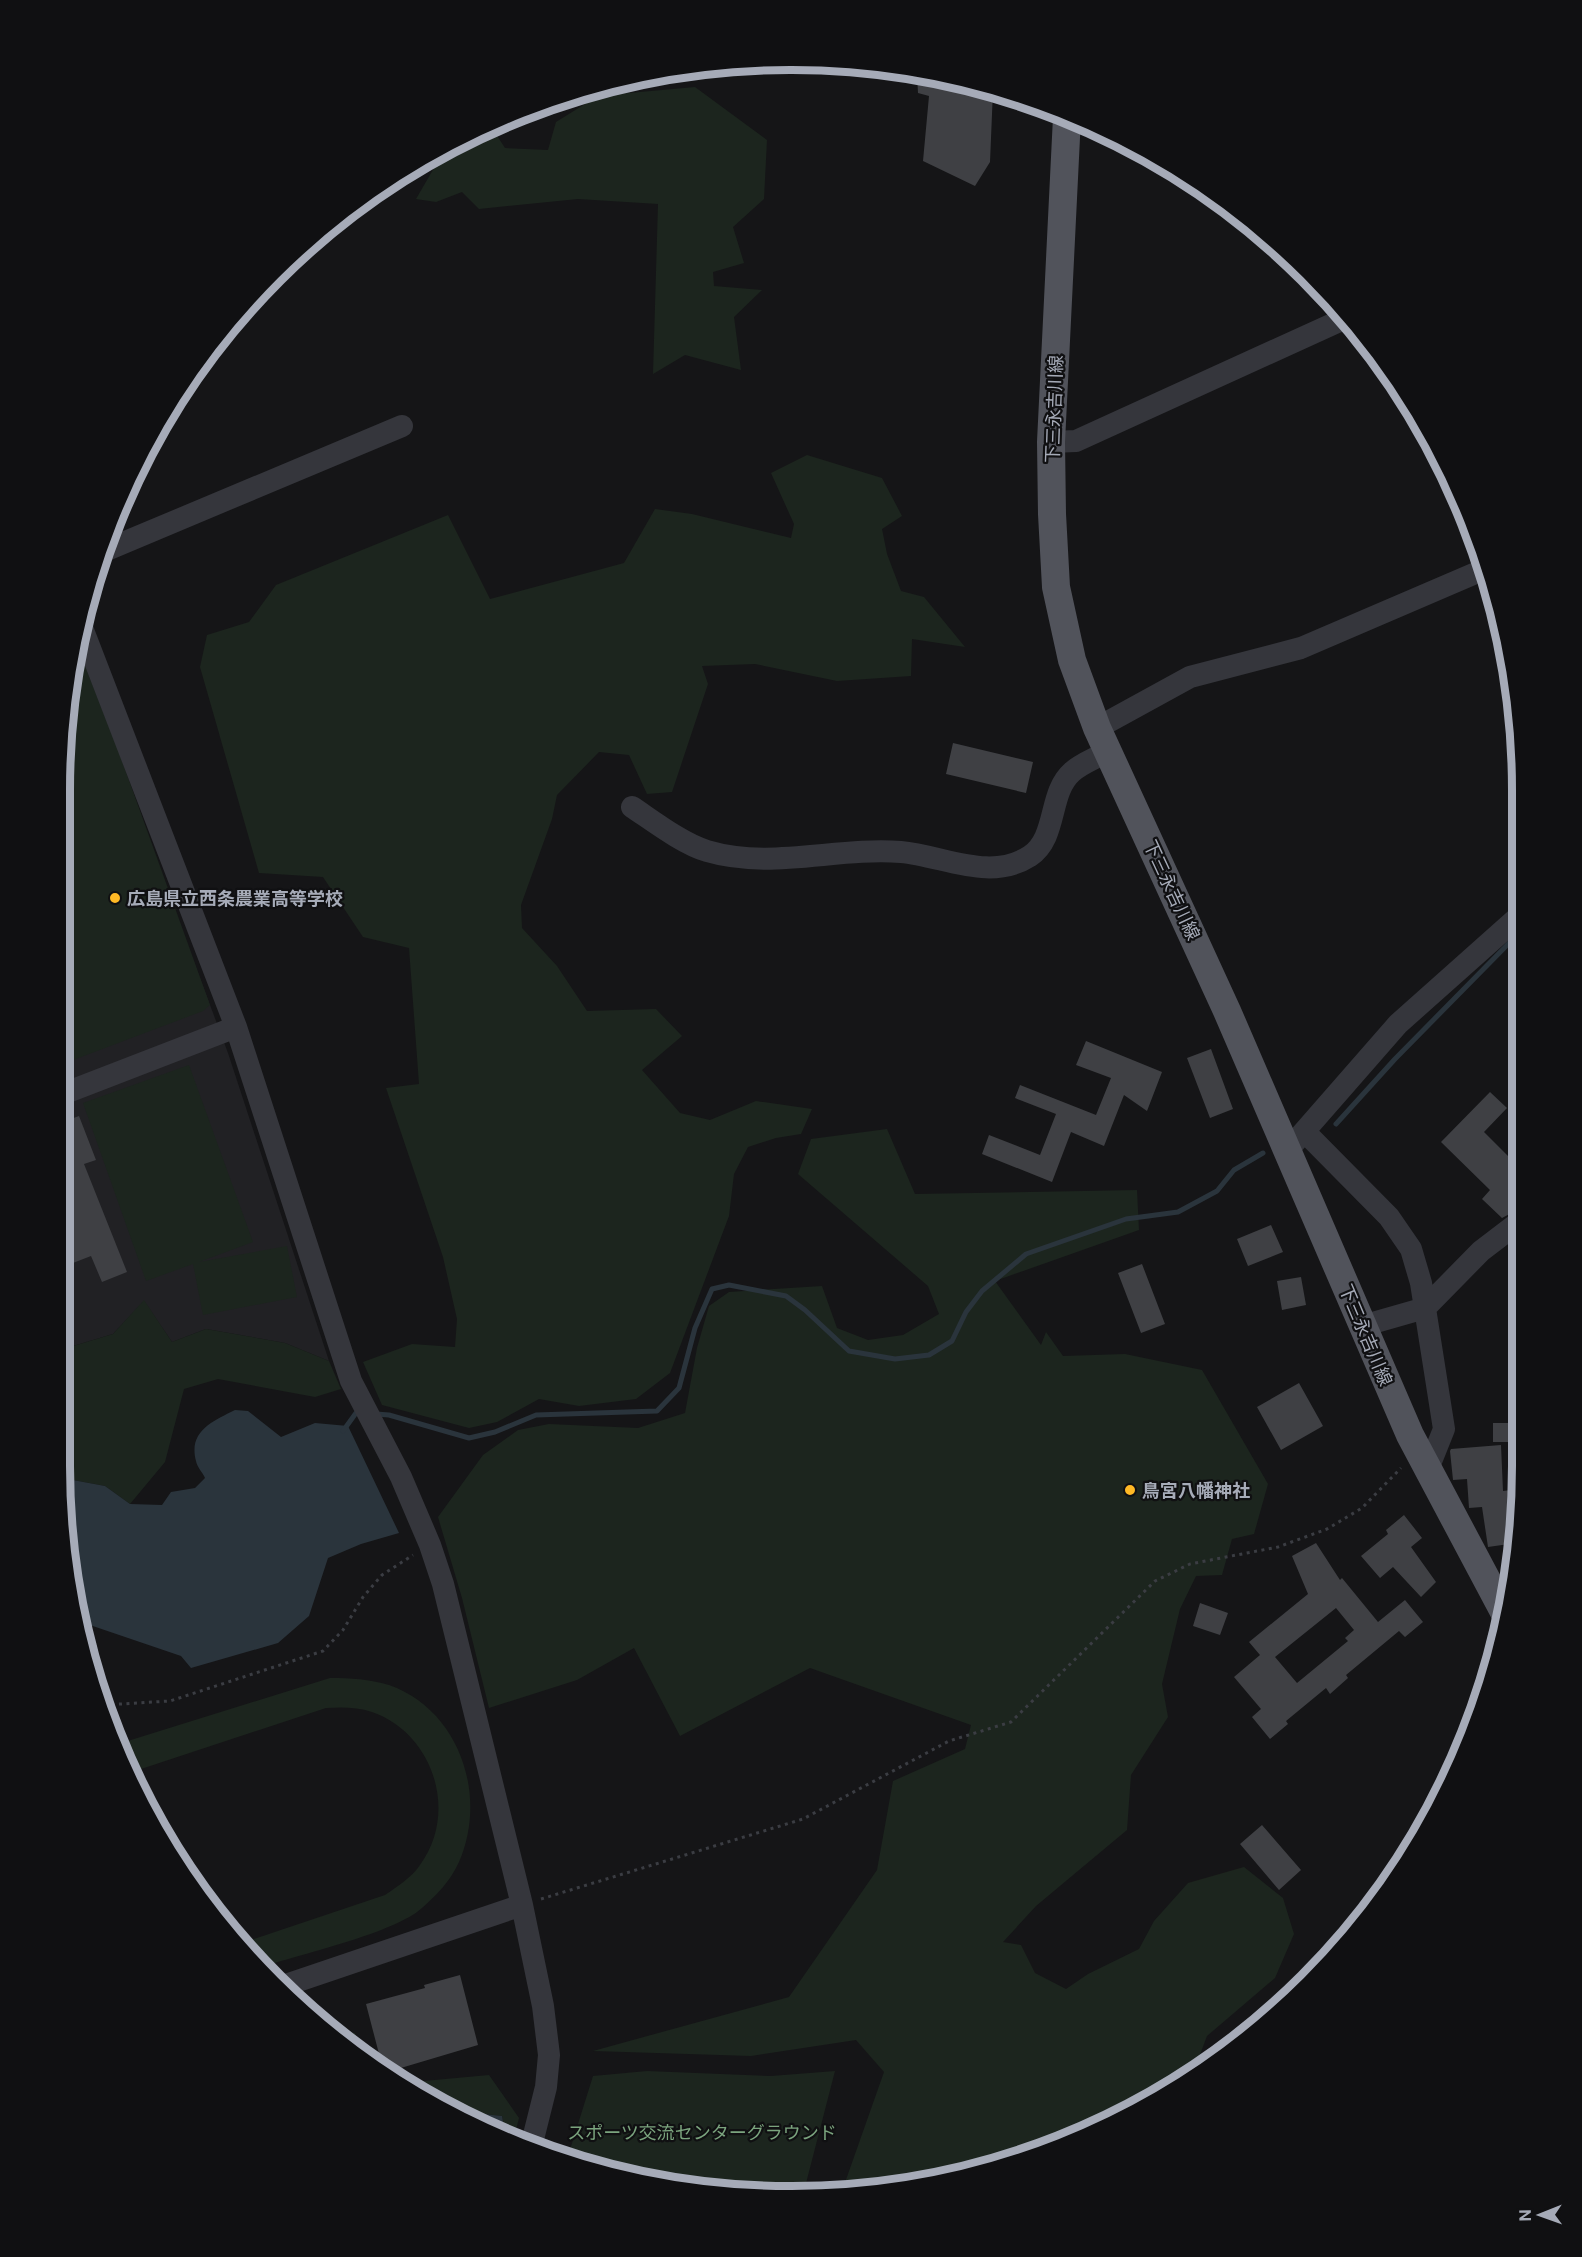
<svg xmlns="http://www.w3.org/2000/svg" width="1582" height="2257" viewBox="0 0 1582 2257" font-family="'Public Sans','Noto Sans JP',sans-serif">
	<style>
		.built { fill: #212124 }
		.green { fill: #1c251e }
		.water { fill: #2a343c }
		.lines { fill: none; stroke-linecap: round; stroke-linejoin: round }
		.stream { stroke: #2a343c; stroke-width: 5 }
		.building { fill: #3f4044; fill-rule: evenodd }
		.path { stroke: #3b3d43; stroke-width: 3; stroke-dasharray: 3 4.5; stroke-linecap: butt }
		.minor { stroke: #35363c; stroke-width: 22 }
		.major { stroke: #51535b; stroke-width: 28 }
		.poi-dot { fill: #ffb925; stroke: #101012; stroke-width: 2 }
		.labels { text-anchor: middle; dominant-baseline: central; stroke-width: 4.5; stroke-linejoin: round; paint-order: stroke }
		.street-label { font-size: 18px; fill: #a6abb8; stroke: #101012 }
		.poi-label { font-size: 18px; font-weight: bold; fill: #a6abb8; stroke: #101012; text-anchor: start }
		.park-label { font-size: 18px; fill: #7ba47e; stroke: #101012 }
		.rim { fill: none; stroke: #a6abb8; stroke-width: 8 }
	</style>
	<rect width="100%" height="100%" fill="#151517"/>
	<!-- built -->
	<path class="built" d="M75 644 228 1053 329 1361 285 1343 206 1329 172 1342 144 1301 113 1334 60 1350V791Z"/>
	<!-- green -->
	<path class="green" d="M612 86 618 94 695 87 767 140 764 199 733 227 744 263 713 272 714 286 762 290 734 317 741 370 685 355 653 374 658 204 578 199 479 209 462 192 436 202 416 199 445 149 492 128 505 148 548 150 556 122 585 104 580 93Z
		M807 455 882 478 902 516 882 529 887 554 901 591 924 597 965 647 912 639 911 676 837 681 755 664 702 666 708 684 672 792 647 794 629 755 599 752 557 795 552 819 521 905 522 928 557 966 587 1011 656 1009 682 1036 642 1070 680 1113 710 1120 756 1101 812 1109 801 1134 776 1138 748 1147 734 1174 729 1216 670 1373 636 1399 579 1406 539 1399 497 1422 469 1428 382 1405 363 1362 412 1344 455 1347 457 1319 443 1257 386 1088 419 1084 409 948 363 937 323 877 259 873 200 667 207 635 249 622 276 585 448 515 490 599 624 563 655 509 692 514 791 538 794 524 771 473Z
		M76 643 117 747 210 1005 203 1011 60 1065V791Z
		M189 1065 253 1242 199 1262 287 1246 297 1297 203 1315 193 1264 146 1281 83 1103Z
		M887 1129 915 1194 1137 1190 1139 1230 995 1281 1041 1345 1046 1332 1063 1356 1125 1354 1202 1370 1268 1484 1254 1534 1232 1539 1222 1575 1196 1576 1180 1609 1162 1684 1168 1717 1131 1775 1127 1830 1036 1906 1003 1942 1021 1945 1035 1973 1066 1989 1088 1974 1139 1949 1154 1921 1188 1883 1244 1867 1283 1898 1294 1934 1275 1978 1207 2036 1195 2068 1114 2122 1026 2158 887 2191H842L884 2072 856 2040 751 2056 593 2051 789 1997 877 1870 893 1781 965 1749 971 1725 810 1668 680 1736 634 1648 577 1680 489 1708 462 1598 438 1517 483 1455 518 1430 549 1424 638 1428 685 1413 697 1348 709 1306 729 1292 822 1286 837 1328 868 1340 903 1335 939 1314 928 1286 798 1174 811 1139Z
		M144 1300 172 1342 206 1329 285 1343 329 1361 341 1389 315 1397 218 1379 184 1389 165 1462 130 1504 105 1486 62 1478 60 1350 113 1334Z
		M330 1678C351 1678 369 1679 389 1685 460 1710 488 1796 459 1862 451 1880 437 1895 422 1908 394 1933 305 1953 265 1966L245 1942 385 1895C398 1886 411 1878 420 1865 459 1812 433 1733 372 1712 357 1707 342 1707 326 1708L129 1773 118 1744Z
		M326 2028 355 2033 364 2058Z
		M647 2071 771 2076 835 2071 804 2191H696L568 2156 593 2076Z
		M489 2075 519 2118 513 2142 506 2139 502 2116 455 2111 402 2083Z"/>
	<!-- water -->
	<path class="water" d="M235 1410 248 1411 281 1437 315 1423 348 1426 399 1533 361 1544 328 1558 309 1616 278 1643 191 1668 181 1656 81 1622 62 1478 105 1486 130 1504 162 1505 171 1492 195 1488 205 1478C203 1473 197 1467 196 1461 188 1431 213 1421 235 1410Z
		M455 2111 502 2116 506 2139Z"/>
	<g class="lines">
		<!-- stream -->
		<path class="stream" d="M1336 1124 1395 1059 1517 935
			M376 1414 389 1415 469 1438 495 1432 536 1415 657 1411 679 1388 695 1328 712 1289 729 1285 786 1296 805 1310 849 1351 895 1359 929 1355 952 1341 966 1312 982 1291 1026 1254 1126 1219 1178 1212 1217 1191 1234 1170 1263 1153
			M343 1431 356 1413H360"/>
	</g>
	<!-- building -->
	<path class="building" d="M917 75 980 85 993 90 990 162 975 186 923 161 929 96 918 93Z
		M953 743 1033 762 1026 793 946 774Z
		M1086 1041 1162 1072 1147 1111 1124 1095 1104 1146 1071 1132 1052 1182 982 1154 989 1135 1040 1155 1056 1114 1015 1098 1020 1085 1096 1115 1111 1078 1076 1065Z
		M1211 1049 1233 1109 1210 1118 1187 1058Z
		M1490 1092 1507 1108 1484 1132 1518 1166 1519 1209 1502 1218 1482 1199 1490 1190 1441 1142Z
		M79 1116 96 1160 84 1164 127 1272 102 1282 91 1256 60 1268V1123Z
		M1271 1225 1283 1252 1248 1266 1237 1239Z
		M1142 1264 1165 1324 1141 1333 1118 1273Z
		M1301 1277 1306 1305 1282 1310 1277 1281Z
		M1299 1383 1323 1426 1281 1450 1257 1407Z
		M1493 1423H1520V1442H1493Z
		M1501 1445 1503 1491 1520 1489V1505H1512L1516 1543 1488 1547 1482 1507 1469 1508 1467 1479 1453 1480 1450 1451 1451 1449Z
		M1404 1515 1422 1538 1411 1547 1436 1582 1421 1597 1393 1567 1380 1578 1361 1556 1388 1534 1386 1530Z
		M1316 1543 1340 1580 1342 1578 1378 1622 1405 1600 1423 1622 1405 1637 1399 1631 1346 1675 1348 1678 1330 1694 1326 1688 1286 1721 1288 1724 1270 1739 1252 1717 1261 1709 1234 1677 1260 1655 1249 1642 1308 1594 1292 1556ZM1336 1608 1354 1630 1345 1638 1348 1641 1297 1683 1275 1657Z
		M1200 1603 1228 1613 1220 1635 1193 1626Z
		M1262 1825 1301 1870 1279 1890 1240 1844Z
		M460 1975 478 2045 384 2073 366 2004 425 1988 424 1985Z"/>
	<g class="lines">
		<!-- path -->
		<path class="path" d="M104 1705 170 1701 323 1651 343 1630 363 1597 382 1575 413 1555
			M541 1899 803 1819 949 1741 1011 1722 1155 1581 1190 1564 1278 1547 1327 1529 1362 1508 1401 1468"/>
		<!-- minor -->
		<path class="minor" d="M1051 442 1076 441 1346 318
			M104 551 402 426
			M81 625 236 1027 351 1381 401 1477 430 1545 443 1584 522 1905 543 2006 549 2055 546 2087 531 2147
			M1097 728 1190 677 1301 648 1485 569
			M632 807C653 821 683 844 707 851 771 870 836 847 901 852 944 856 990 882 1030 856 1058 837 1048 793 1072 772 1082 763 1097 758 1108 751
			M60 1095 236 1027
			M1305 1132 1389 1217 1411 1249 1421 1283 1444 1429 1428 1469
			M1294 1143 1398 1024 1517 918
			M1362 1326 1425 1308 1481 1251 1519 1222
			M283 1986 522 1905"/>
		<!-- major -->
		<path class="major" d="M1067 117 1051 442 1052 514 1056 587 1072 660 1097 728 1227 1011 1410 1435 1504 1612"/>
	</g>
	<!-- markers -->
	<g class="poi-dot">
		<circle cx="115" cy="898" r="6"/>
		<circle cx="1130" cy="1490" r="6"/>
	</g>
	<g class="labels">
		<!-- street labels -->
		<g class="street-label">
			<text transform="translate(1054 409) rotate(-88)">下三永吉川線</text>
			<text transform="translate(1172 890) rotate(65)">下三永吉川線</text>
			<text transform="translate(1366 1335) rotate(67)">下三永吉川線</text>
		</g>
		<!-- poi labels -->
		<g class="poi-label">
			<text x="127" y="898">広島県立西条農業高等学校</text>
			<text x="1142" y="1490">鳥宮八幡神社</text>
		</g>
		<!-- park labels -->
		<g class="park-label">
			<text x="702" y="2132">スポーツ交流センターグラウンド</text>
		</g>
	</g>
	<!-- crop -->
	<path d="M0 0H1582V2257H0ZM790 70H792A720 720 0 0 1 1512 790V1466A720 720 0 0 1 792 2186H790A720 720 0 0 1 70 1466V790A720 720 0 0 1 790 70Z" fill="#101012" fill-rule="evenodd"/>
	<path class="rim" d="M790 70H792A720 720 0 0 1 1512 790V1466A720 720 0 0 1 792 2186H790A720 720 0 0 1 70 1466V790A720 720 0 0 1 790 70Z"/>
	<!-- north arrow -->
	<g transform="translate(1540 2215) rotate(269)" stroke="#101012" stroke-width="4.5" paint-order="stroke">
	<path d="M0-4.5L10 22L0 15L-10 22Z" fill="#a6abb8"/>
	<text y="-9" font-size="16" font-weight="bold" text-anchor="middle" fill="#a6abb8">N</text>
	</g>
</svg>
